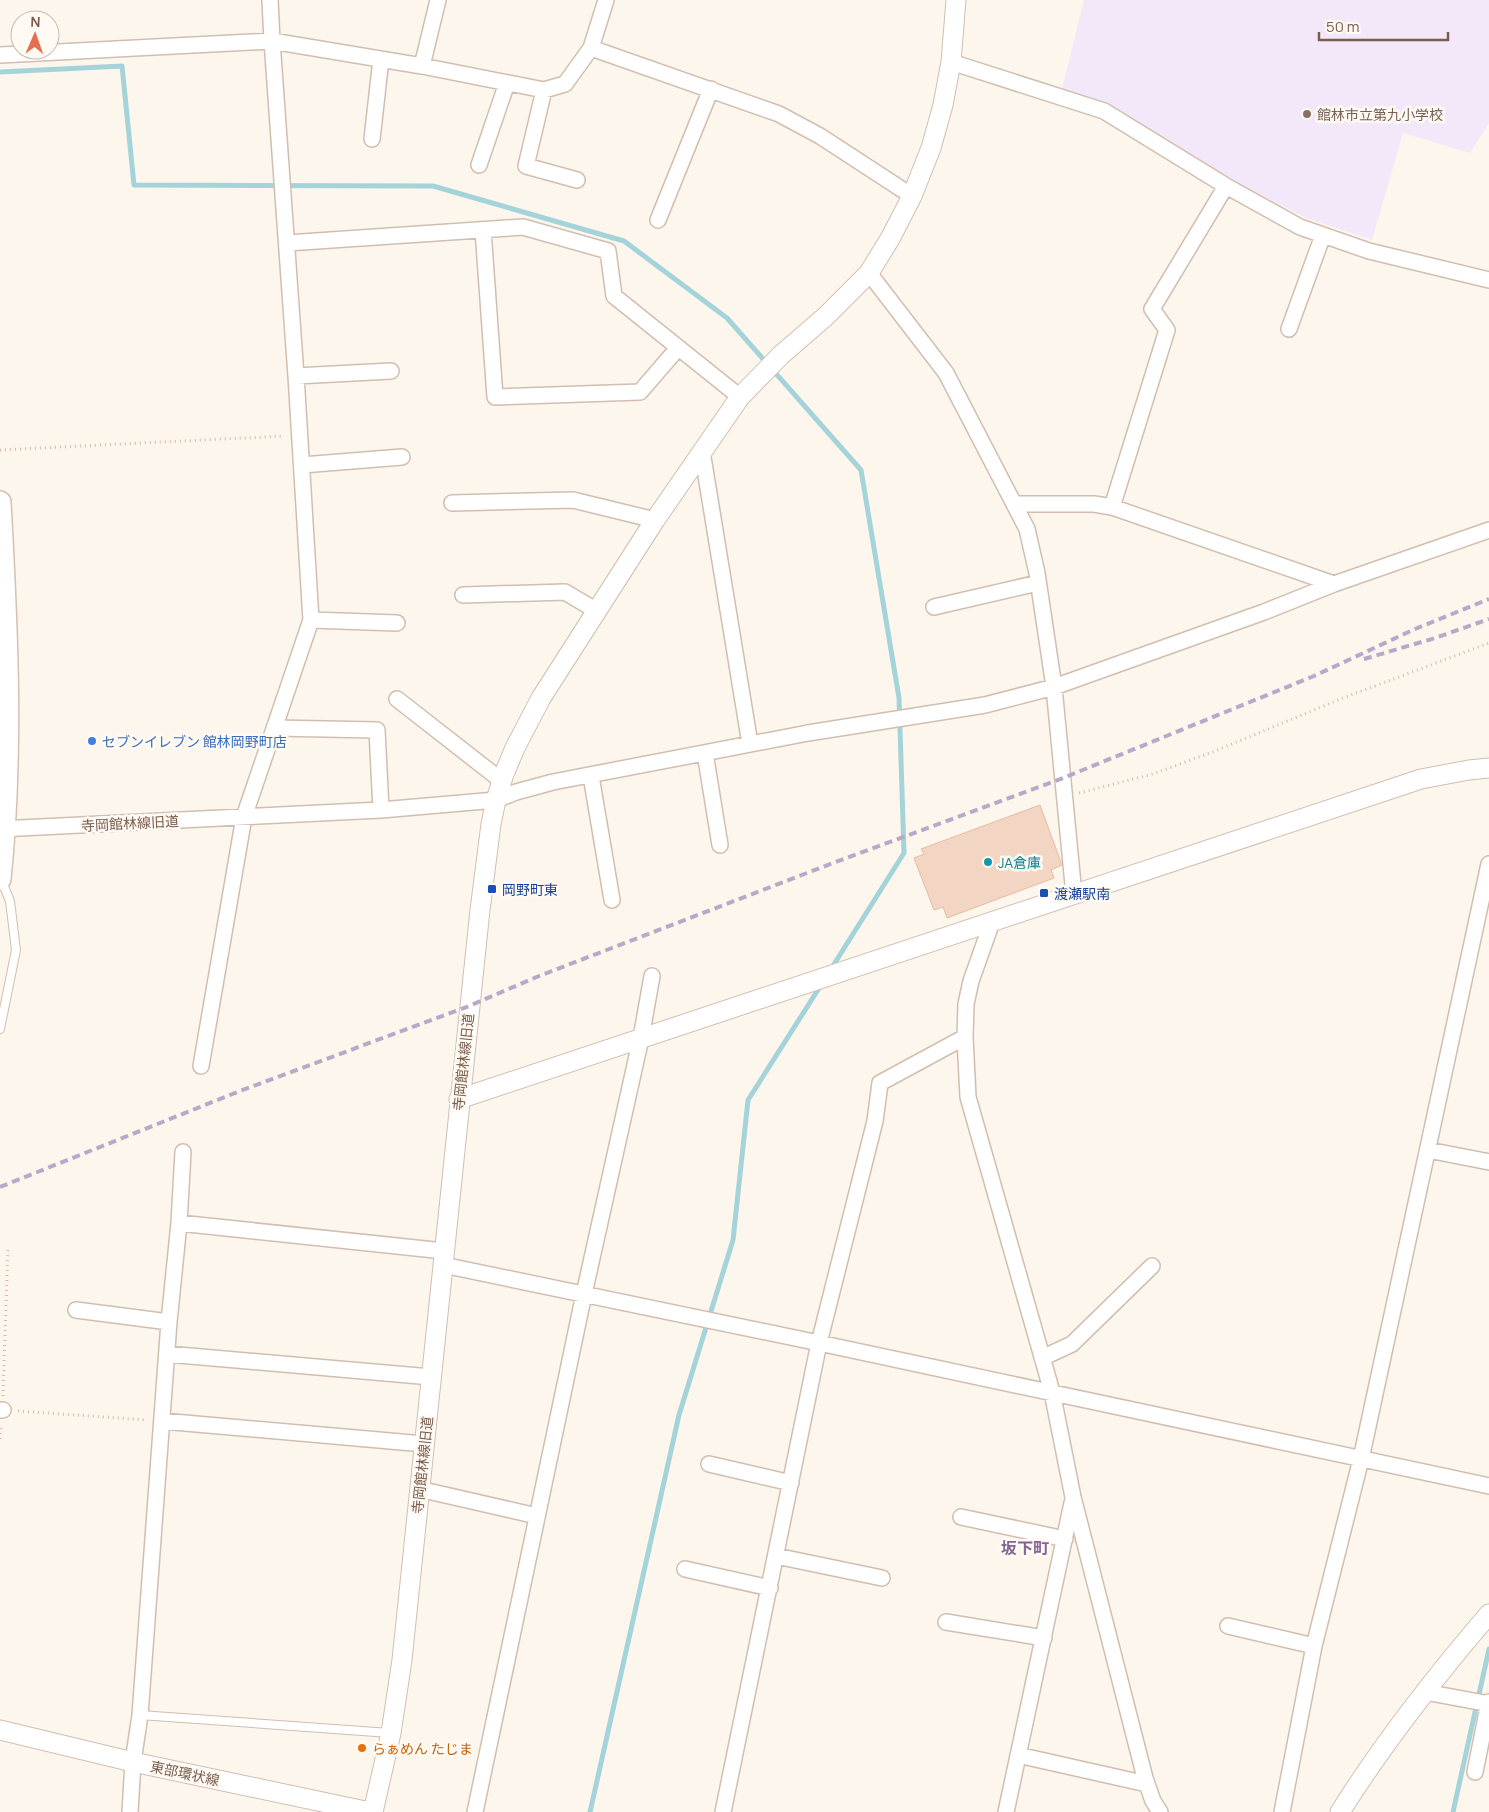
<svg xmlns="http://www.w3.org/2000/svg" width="1489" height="1812" viewBox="0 0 1489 1812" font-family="Manrope,'Noto Sans JP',sans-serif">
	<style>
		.education { fill: #f3e8fa }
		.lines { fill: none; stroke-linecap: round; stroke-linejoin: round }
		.stream { stroke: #a5d3da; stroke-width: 5 }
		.building { fill: #f3d5c3; stroke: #e6bba3 }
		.service-casing { stroke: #d1beb0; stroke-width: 10 }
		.minor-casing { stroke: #d1beb0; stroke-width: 18 }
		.tertiary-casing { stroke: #d1beb0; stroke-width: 21 }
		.secondary-casing { stroke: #d6c0b0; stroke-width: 24 }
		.path { stroke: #d9b8a5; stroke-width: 3; stroke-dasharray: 1 4; stroke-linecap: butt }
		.service { stroke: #fff; stroke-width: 8 }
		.minor { stroke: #fff; stroke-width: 15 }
		.tertiary { stroke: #fff; stroke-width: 19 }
		.secondary { stroke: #fff; stroke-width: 21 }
		.rail { stroke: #b9a8c9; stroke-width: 4; stroke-dasharray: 8 5; stroke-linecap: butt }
		.education-dot { fill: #8d6e63; stroke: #fffaf3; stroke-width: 2 }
		.shop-dot { fill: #3f7fe0; stroke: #fffaf3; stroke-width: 2 }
		.culture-dot { fill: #0f9aa8; stroke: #fffaf3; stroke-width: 2 }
		.transit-dot { fill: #1a4fb4; stroke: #fffaf3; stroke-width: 2 }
		.food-dot { fill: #e8710a; stroke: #fffaf3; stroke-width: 2 }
		.labels { text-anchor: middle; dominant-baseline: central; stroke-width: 5; stroke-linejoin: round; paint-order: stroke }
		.education-label { font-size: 14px; fill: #785e54; stroke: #fffaf3; text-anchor: start }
		.shop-label { font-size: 14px; fill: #366cbe; stroke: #fffaf3; text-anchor: start }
		.street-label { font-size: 14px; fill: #7a5c4d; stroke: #fffaf3 }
		.culture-label { font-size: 14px; fill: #0d838f; stroke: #fffaf3; text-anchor: start }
		.transit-label { font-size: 14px; fill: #164399; stroke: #fffaf3; text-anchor: start }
		.food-label { font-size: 14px; fill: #c56008; stroke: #fffaf3; text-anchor: start }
		.quarter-label { font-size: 16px; font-weight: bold; fill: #846695; stroke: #fffaf3 }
	</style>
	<rect width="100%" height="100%" fill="#fdf6ec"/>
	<!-- education -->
	<path class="education" d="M1084 0H1489V123L1470 153 1403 133 1372 240 1306 218 1226 177 1111 106 1062 89Z"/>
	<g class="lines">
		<!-- stream -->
		<path class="stream" d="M0 72 122 66 134 185 433 186 624 241 727 318 861 470 899 698 904 853 831 969
			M590 1812 679 1415 733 1240 748 1100 821 985
			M1453 1812 1489 1649"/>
	</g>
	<!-- building -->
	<path class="building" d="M1040 805 1062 865 1051 870 1054 878 947 918 943 907 934 910 914 858 924 854 921 849Z"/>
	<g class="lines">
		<!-- service casing -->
		<g class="service-casing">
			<path id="service" d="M0 1029 16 950 10 901 1 879
				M140 1715 390 1733"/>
		</g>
		<!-- minor casing -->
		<g class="minor-casing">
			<path id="minor" d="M591 48 606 0
				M0 55 272 41 422 66 544 90 565 84 591 48 779 114 820 136 912 196
				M951 62 1104 111 1226 186 1300 227 1369 251 1489 280
				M422 66 438 0
				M544 90 526 166 577 180
				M372 139 381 59
				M479 165 507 83
				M658 220 711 89
				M483 230 495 397 640 392 678 348
				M287 243 523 227 608 251 614 296 740 397
				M869 273 946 373 1027 529 1037 573 1054 687 1074 895
				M1289 329 1323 235
				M296 376 391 371
				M702 451 750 744
				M302 465 402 457
				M452 503 573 500 655 520
				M1015 504H1094L1112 507 1334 584
				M1112 507 1167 330 1152 309 1226 186
				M463 595 565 592 597 611
				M934 607 1038 583
				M311 620 397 623
				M397 699 502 781
				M274 728 377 730 381 810
				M705 753 720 845
				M591 776 612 900
				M0 829 381 810 496 800 516 792 553 782 808 733 985 705 1054 687 1264 612 1334 584 1489 530
				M992 922 971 981 966 1004 965 1037 968 1097 1052 1392 1073 1497 1145 1778 1153 1801 1160 1812
				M201 1066 244 817 311 620 296 376 272 41 270 0
				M1428 1150 1489 1162
				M179 1223 444 1251
				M443 1265 819 1343 1489 1486
				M76 1310 169 1322
				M167 1354 431 1377
				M1042 1358 1072 1344 1152 1266
				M0 1410H3
				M162 1421 424 1444
				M709 1464 791 1483
				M419 1489 537 1516
				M961 1517 1065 1539
				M776 1556 882 1578
				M685 1569 770 1588
				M946 1622 1044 1638
				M1228 1626 1314 1646
				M1425 1692 1489 1704
				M1018 1755 1147 1784
				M1475 1772 1489 1702
				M130 1812 133 1762 140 1715 169 1322 179 1223 183 1152
				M475 1812 584 1294 641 1038 652 976
				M723 1812 819 1343 875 1121 880 1083 965 1037
				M1006 1812 1072 1503
				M1282 1812 1314 1646 1361 1459 1489 864"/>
		</g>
		<!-- tertiary casing -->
		<g class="tertiary-casing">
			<path id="tertiary" d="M459 1099 1421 779 1469 770 1489 768
				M0 1730 133 1762 370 1812
				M373 1812 391 1733 402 1660 480 910 491 824 496 800 504 774 515 748 541 698 655 520 740 397 781 355 826 316 869 273 891 237 912 196 931 148 943 105 951 62 956 0
				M1340 1812C1384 1742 1435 1677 1489 1614"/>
		</g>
		<!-- secondary casing -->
		<g class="secondary-casing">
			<path id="secondary" d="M0 502C7 627 13 754 0 879"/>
		</g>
		<!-- path -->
		<path class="path" d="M0 450 284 436
			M1079 793 1153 774 1215 751 1343 698 1489 643
			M3 1396 8 1247
			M18 1411 147 1420
			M0 1439 1 1425"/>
		<!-- service -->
		<use href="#service" class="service"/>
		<!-- minor -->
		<use href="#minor" class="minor"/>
		<!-- tertiary -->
		<use href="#tertiary" class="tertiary"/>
		<!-- secondary -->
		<use href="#secondary" class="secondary"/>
		<!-- rail -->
		<path class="rail" d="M1364 659 1435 638 1489 619
			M0 1187 240 1091 469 1006 539 976 833 863 1063 778 1314 676 1415 629 1489 599"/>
	</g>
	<!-- markers -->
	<circle class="education-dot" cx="1307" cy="114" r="5"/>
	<circle class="shop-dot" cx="92" cy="741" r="5"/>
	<circle class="culture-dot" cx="988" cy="862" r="5"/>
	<g class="transit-dot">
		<rect x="487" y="884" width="10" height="10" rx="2.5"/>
		<rect x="1039" y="888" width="10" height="10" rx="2.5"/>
	</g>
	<circle class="food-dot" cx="362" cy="1748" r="5"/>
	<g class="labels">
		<!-- education labels -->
		<g class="education-label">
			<text x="1317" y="114">館林市立第九小学校</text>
		</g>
		<!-- shop labels -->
		<g class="shop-label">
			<text x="102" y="741">セブンイレブン 館林岡野町店</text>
		</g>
		<!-- street labels -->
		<g class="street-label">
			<text transform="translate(130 823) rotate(-3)">寺岡館林線旧道</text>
			<text transform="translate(463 1062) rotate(-84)">寺岡館林線旧道</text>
			<text transform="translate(422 1465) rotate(-84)">寺岡館林線旧道</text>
			<text transform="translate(185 1773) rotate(12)">東部環状線</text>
		</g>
		<!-- culture labels -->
		<g class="culture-label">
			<text x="998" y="862">JA倉庫</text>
		</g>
		<!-- transit labels -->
		<g class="transit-label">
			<text x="502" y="889">岡野町東</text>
			<text x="1054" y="893">渡瀬駅南</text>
		</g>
		<!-- food labels -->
		<g class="food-label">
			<text x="372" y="1748">らぁめん たじま</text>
		</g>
		<!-- quarter labels -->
		<g class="quarter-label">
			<text x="1025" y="1548">坂下町</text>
		</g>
	</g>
	<!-- north arrow -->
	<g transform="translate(35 35) rotate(2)"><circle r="24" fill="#fffaf3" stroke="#cabbb1"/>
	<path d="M0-4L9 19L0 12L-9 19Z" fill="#e76f51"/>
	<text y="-8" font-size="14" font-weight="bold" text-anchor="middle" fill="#7a5c4d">N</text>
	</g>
	<!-- scale -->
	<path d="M1319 32v8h129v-8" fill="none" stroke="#7a5c4d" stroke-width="2.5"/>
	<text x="1326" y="32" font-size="15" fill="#7a5c4d" stroke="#fffaf3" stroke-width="4" paint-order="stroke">50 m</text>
</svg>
